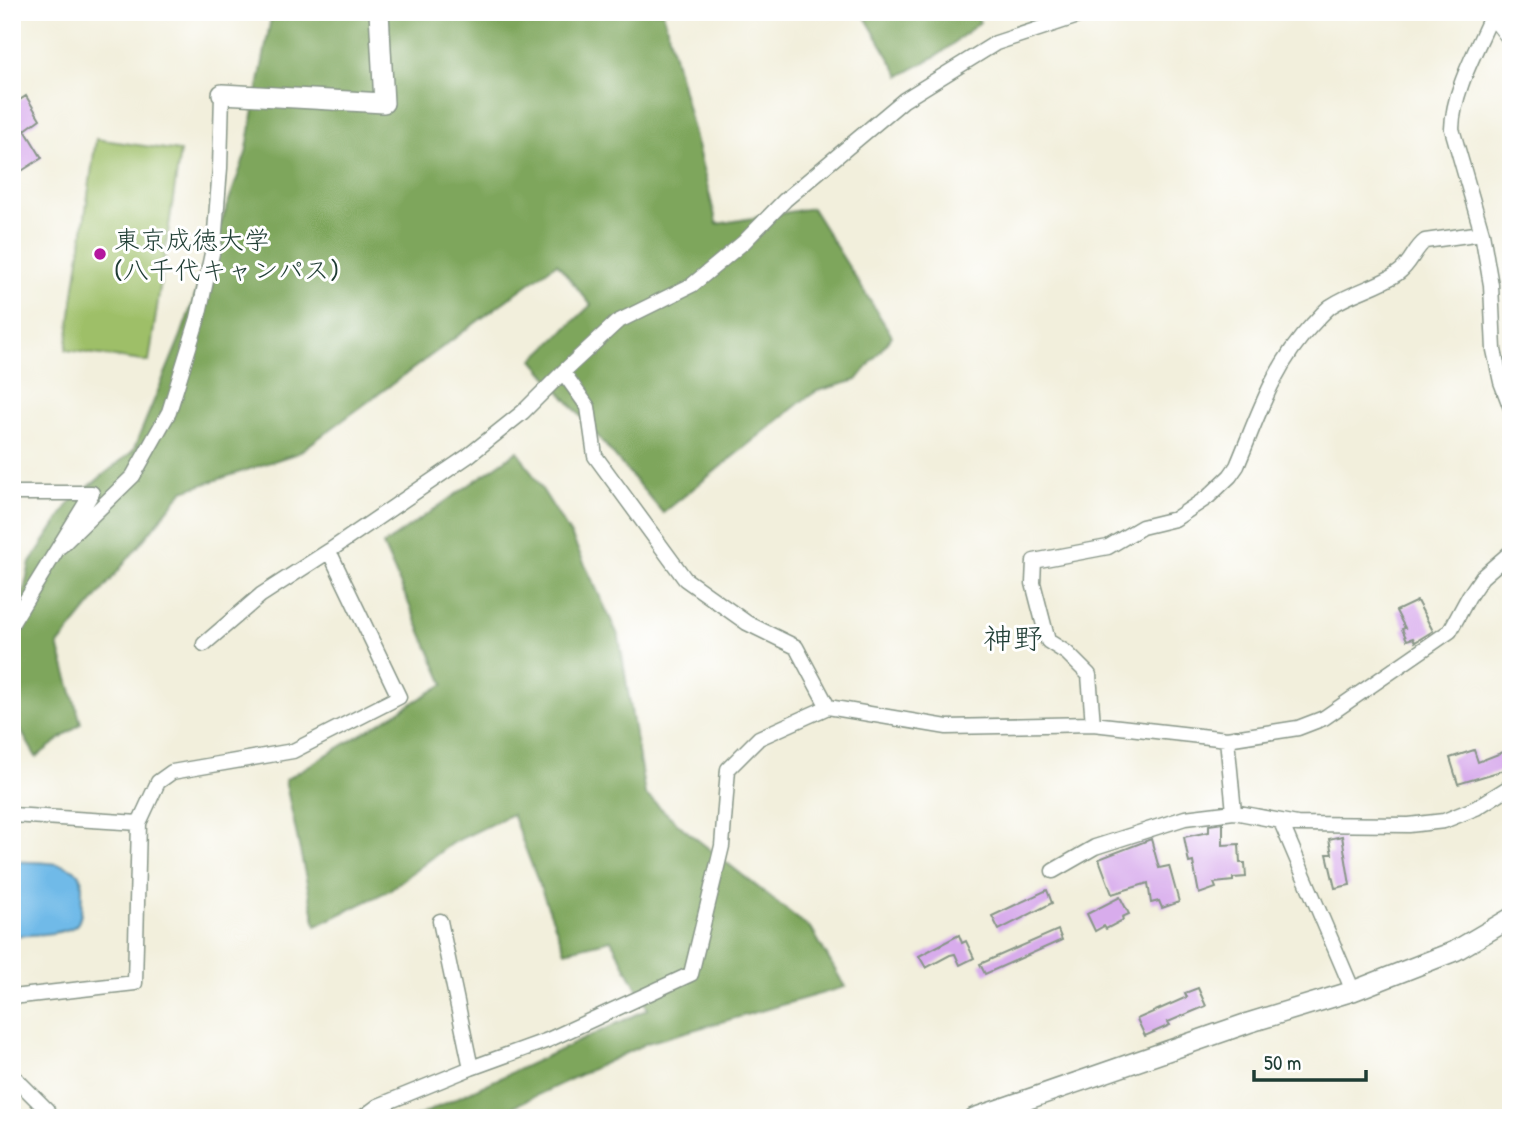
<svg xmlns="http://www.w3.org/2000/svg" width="1523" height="1130" viewBox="0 0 1523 1130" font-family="'Patrick Hand','Klee One',sans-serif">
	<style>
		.green { fill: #9ebf68; stroke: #5e7e4e; stroke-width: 2 }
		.forest { fill: #7ea65c; stroke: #4e7248; stroke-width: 2 }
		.water { fill: #70bae8; stroke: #487c8e; stroke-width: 2 }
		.building { fill: #d8acec }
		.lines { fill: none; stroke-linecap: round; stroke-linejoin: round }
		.minor-casing { stroke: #889688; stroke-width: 17 }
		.tertiary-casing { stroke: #889688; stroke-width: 22 }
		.primary-casing { stroke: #889688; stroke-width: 25 }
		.minor { stroke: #fff; stroke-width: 14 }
		.tertiary { stroke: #fff; stroke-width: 19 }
		.primary { stroke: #fff; stroke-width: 23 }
		.poi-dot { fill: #b5179e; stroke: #fff; stroke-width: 2.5 }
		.labels { text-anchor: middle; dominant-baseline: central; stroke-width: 6; stroke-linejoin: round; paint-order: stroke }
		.poi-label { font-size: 26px; fill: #1f3d34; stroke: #fff; text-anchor: start }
		.quarter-label { font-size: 30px; fill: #1f3d34; stroke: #fff }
	</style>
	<rect width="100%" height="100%" fill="#fff"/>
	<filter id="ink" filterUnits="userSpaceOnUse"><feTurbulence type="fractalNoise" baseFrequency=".0143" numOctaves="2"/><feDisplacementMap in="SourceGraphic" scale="14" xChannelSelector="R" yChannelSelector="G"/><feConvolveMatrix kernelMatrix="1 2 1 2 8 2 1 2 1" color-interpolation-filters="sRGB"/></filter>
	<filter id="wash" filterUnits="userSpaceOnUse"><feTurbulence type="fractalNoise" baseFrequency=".00686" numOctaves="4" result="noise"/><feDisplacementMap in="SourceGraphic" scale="28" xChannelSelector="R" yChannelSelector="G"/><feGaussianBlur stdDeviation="1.57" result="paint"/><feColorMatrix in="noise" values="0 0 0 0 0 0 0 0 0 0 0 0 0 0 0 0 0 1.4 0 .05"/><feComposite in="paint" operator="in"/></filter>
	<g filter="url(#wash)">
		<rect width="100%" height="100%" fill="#f2efdc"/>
		<!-- green -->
		<path class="green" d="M96 139 180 151 149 362 66 350Z"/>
		<!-- forest -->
		<path class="forest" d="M272 12H663L717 224 812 208 892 336 857 380 817 391 802 401 663 513 533 360 591 305 557 263 298 453 183 491 58 645 81 723 36 757 12 715V647L30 563 71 501 133 451 180 338 246 153Z
			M862 12H974L980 22 940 54 900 76Z
			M518 451 572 537 619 637 645 794 684 829 812 930 845 987 647 1043 489 1118H414L648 1009 611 940 565 951 512 814 452 843 388 891 316 926 285 780 444 684 383 545Z"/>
		<!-- water -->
		<path class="water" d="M12 861C30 863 56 860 72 869 83 874 82 881 82 892 81 901 83 917 77 924 68 935 26 935 12 936Z"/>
		<g id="blocks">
			<!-- building -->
			<path class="building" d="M26 96 40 119 25 130 42 158 12 177V105Z
				M1417 601 1433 631 1415 642 1413 638 1407 640 1402 629 1405 628 1396 611Z
				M1511 749V768L1458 784 1450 758 1474 750 1478 762Z
				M1223 823V845L1239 844 1240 863H1245L1246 877 1233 878V881L1214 883 1216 888 1199 894 1193 862 1189 863 1184 837 1209 832V825Z
				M1342 836 1350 885 1335 888 1327 854H1332L1329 839Z
				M1151 839 1159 868 1169 866 1179 902 1162 908 1159 901 1151 903 1148 883 1112 894 1099 859Z
				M1047 890 1052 903 999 930 992 916Z
				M1120 897 1129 914 1122 917 1123 920 1106 929 1104 926 1095 931 1087 914Z
				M1058 930 1062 940 985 974 980 964Z
				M959 935 962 943 966 941 974 958 960 965 955 954 950 955 926 968 919 956Z
				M1198 988 1206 1006 1168 1022 1170 1025 1145 1036 1137 1019 1187 997 1185 993Z"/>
		</g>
	</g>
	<g filter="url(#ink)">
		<use href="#blocks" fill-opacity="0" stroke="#889688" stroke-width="2"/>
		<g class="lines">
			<!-- minor casing -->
			<g class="minor-casing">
				<path id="minor" d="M1493 12C1478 48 1453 89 1452 129L1482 233 1491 285 1494 350 1501 382 1511 408
					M563 372 617 322 692 285 744 242 785 200 904 100 996 43 1090 12
					M12 493H92L12 623
					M61 546 133 476 169 412 198 318 214 244 220 168 222 94
					M204 644 261 595 329 551 468 456 523 412 563 372 588 407 595 456 685 579 747 623 796 647 828 707 947 727 1093 724 1227 739 1298 728 1324 718 1450 631 1469 596 1482 577 1511 552
					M1093 724 1089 675 1067 653 1048 641 1033 583 1034 561 1108 547 1142 527 1175 519 1208 497 1230 476 1237 466C1259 414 1273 366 1312 325 1318 319 1324 311 1331 306 1352 292 1378 287 1398 273 1411 264 1414 249 1425 241L1482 233
					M1227 739 1234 812
					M12 815 139 823 135 983 12 997
					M1281 822 1353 991
					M139 823 158 782 172 772 293 751 399 697 329 551
					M1053 871 1095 847 1185 818 1234 812 1297 824 1409 825 1444 821 1476 808 1511 786
					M440 921 471 1068
					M12 1075 47 1110V1118
					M362 1118 378 1106 471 1068 548 1040 691 974 722 846 728 769 759 738 828 707"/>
			</g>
			<!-- tertiary casing -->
			<g class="tertiary-casing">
				<path id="tertiary" d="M222 94 384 103 379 12
					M974 1118 1248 1023 1353 991 1455 951 1511 918"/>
			</g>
			<!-- primary casing -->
			<g class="primary-casing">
				<path id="primary" d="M1494 12 1511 34"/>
			</g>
			<!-- minor -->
			<use href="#minor" class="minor"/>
			<!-- tertiary -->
			<use href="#tertiary" class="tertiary"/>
			<!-- primary -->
			<use href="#primary" class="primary"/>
		</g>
	</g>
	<!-- markers -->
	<circle class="poi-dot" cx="100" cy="254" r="7"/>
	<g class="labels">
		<!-- poi labels -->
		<g class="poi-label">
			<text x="114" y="239">東京成徳大学<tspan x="114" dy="30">(八千代キャンパス)</tspan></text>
		</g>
		<!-- quarter labels -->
		<g class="quarter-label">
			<text x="1013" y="638">神野</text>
		</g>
	</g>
	<!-- margin -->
	<rect width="1523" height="1130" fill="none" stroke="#fff" stroke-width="42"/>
	<!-- scale -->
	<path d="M1254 1070v10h112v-10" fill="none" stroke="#1f3d34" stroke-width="3.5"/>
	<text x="1264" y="1070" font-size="21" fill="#1f3d34" stroke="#ffffff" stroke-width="5" paint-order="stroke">50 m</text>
</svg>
